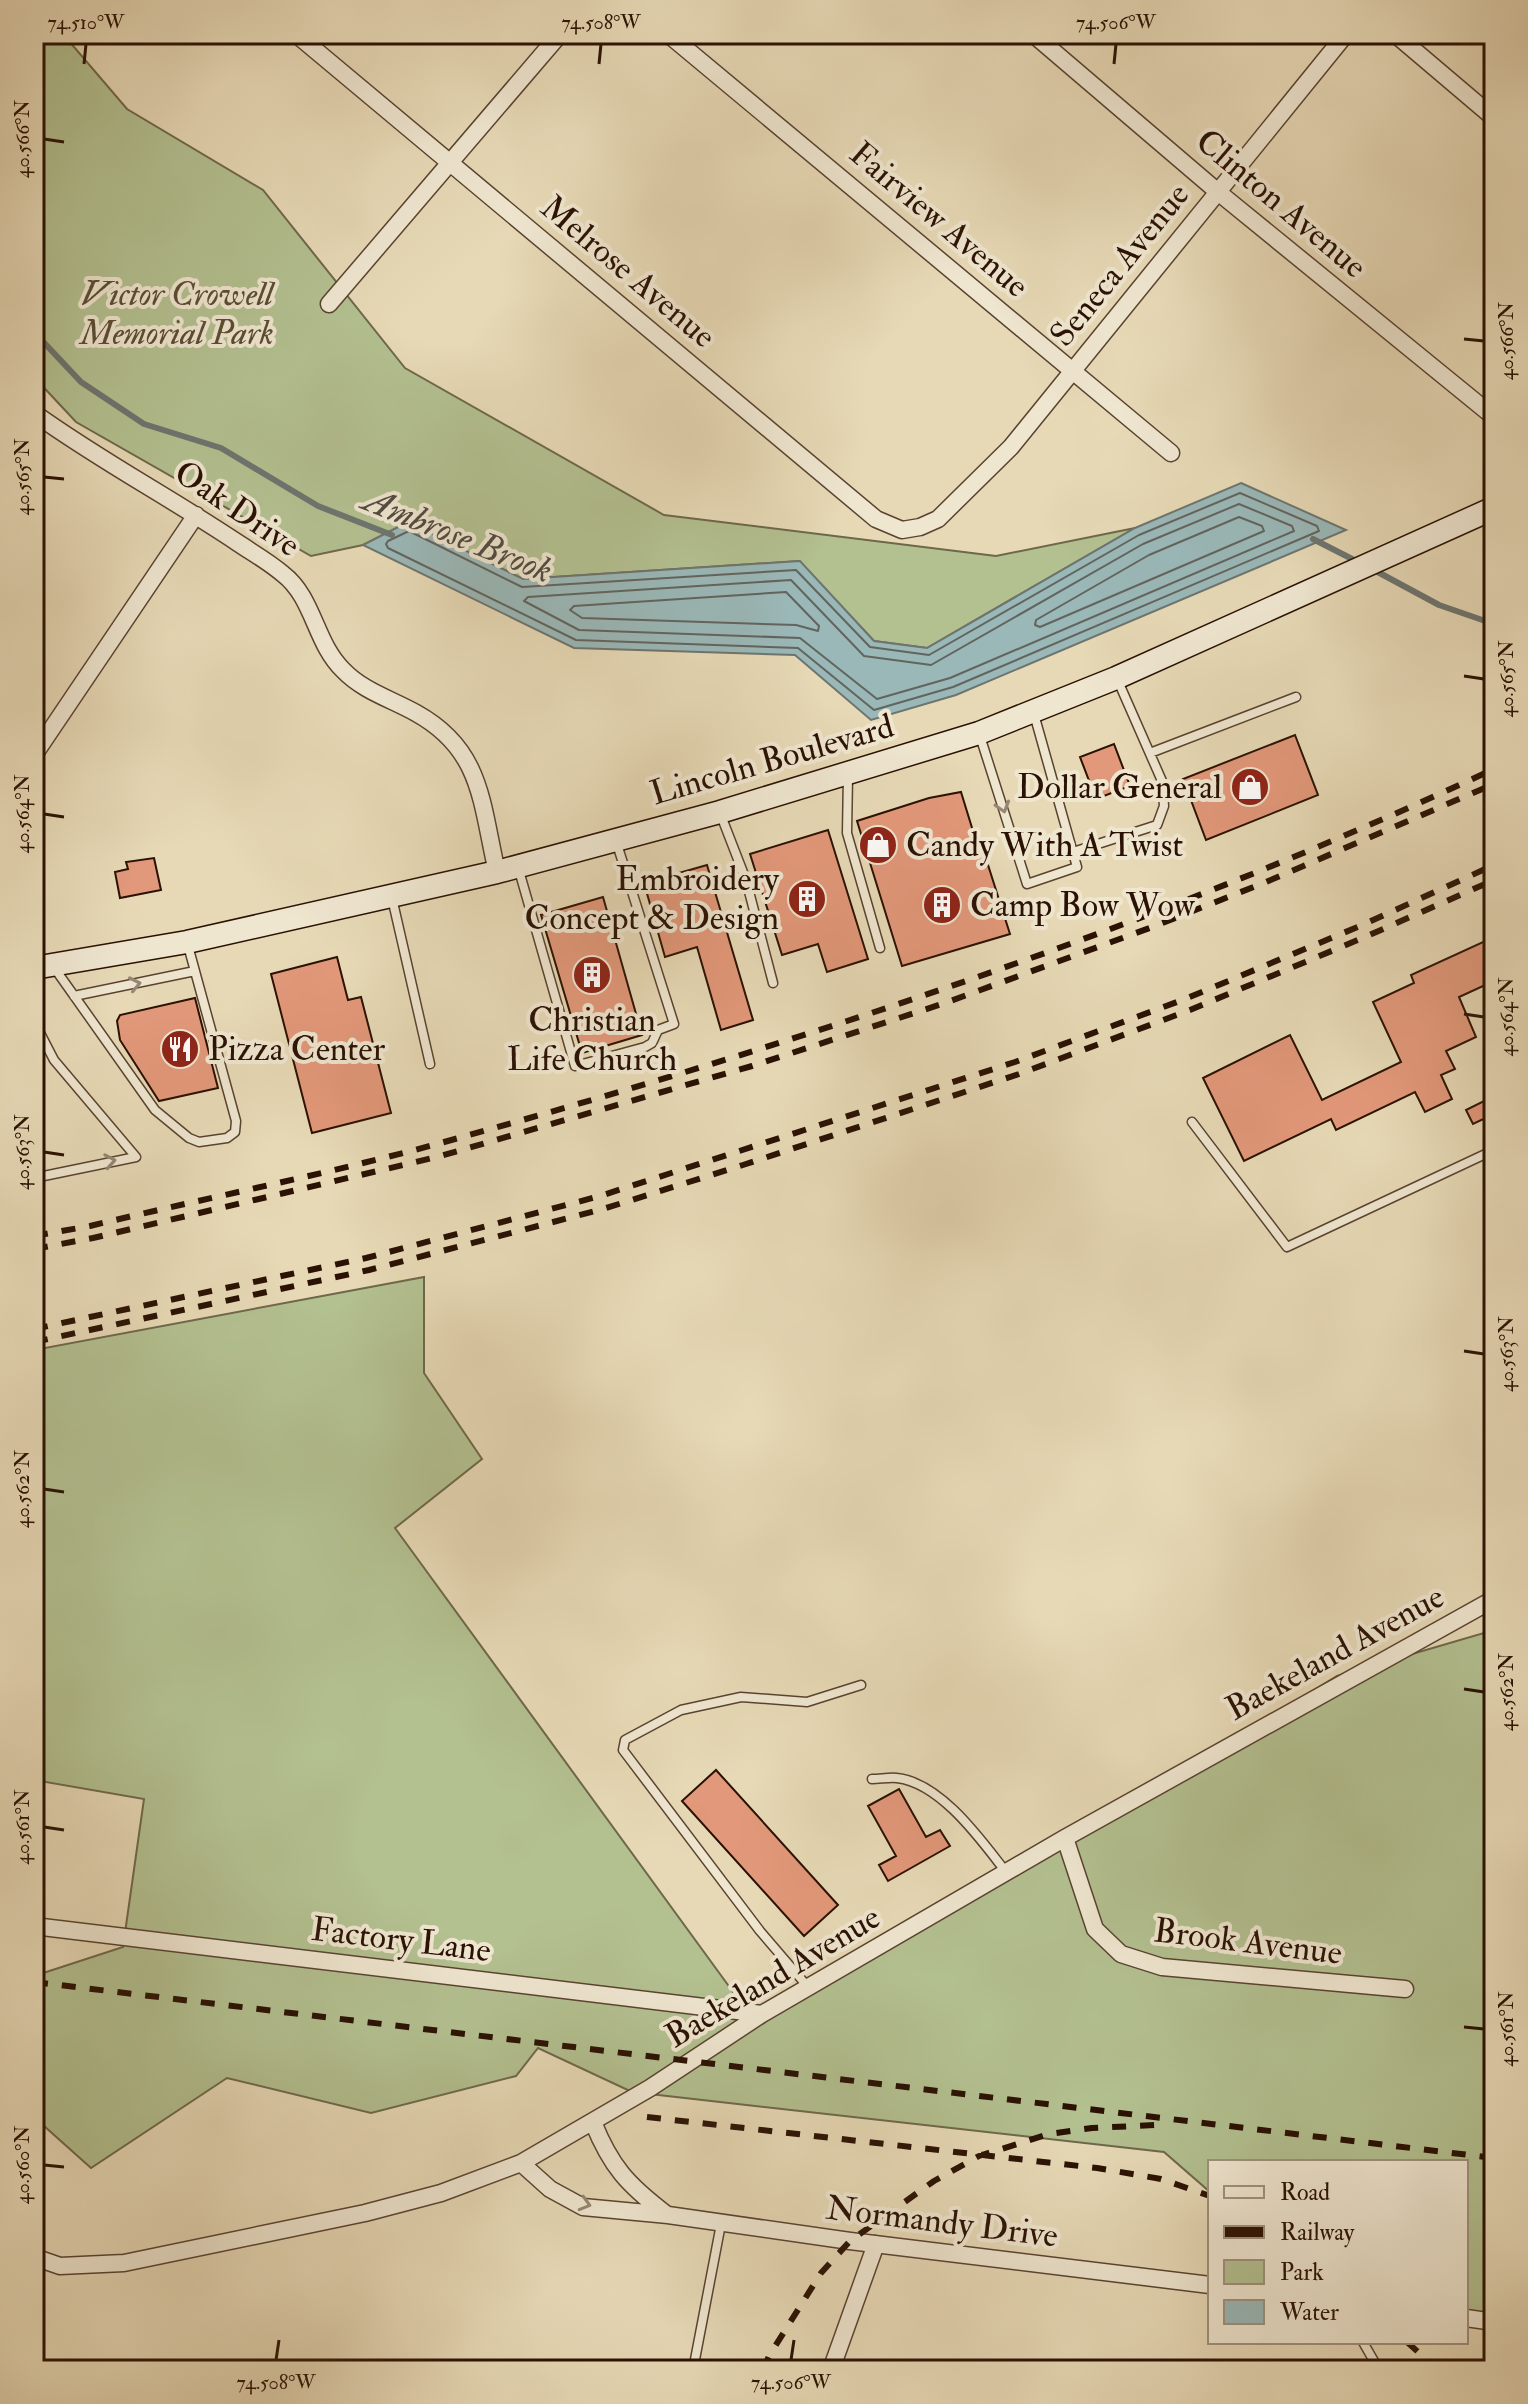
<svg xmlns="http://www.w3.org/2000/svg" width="1528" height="2404" viewBox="0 0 1528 2404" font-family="'IM FELL Double Pica',serif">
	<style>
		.green { fill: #b3c090; stroke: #6e684a; stroke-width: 2 }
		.water { fill: #9ab8b8; stroke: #6d7570; stroke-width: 2 }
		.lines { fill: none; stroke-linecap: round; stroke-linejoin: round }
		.shore { stroke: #62645e; stroke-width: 2 }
		.stream { stroke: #6d7570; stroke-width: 6 }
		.building { fill: #e2987a; stroke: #2a1103; stroke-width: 2 }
		.lane-casing { stroke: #594330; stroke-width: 11 }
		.street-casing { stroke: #594330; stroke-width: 19 }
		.secondary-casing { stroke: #2a1103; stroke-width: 25 }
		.lane { stroke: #efe6d0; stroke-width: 8 }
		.street { stroke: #efe6d0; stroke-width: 16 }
		.secondary { stroke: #efe6d0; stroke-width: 22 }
		.rail { stroke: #2a1103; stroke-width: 6; stroke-dasharray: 14 14; stroke-linecap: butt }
		.oneway { stroke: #968674 }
		.ticks { fill: none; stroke: #2a1103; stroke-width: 3 }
		.labels { text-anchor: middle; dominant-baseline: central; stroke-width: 8; stroke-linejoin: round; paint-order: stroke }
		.street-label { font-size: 34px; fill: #2a1103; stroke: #efe6d0 }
		.park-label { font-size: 34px; font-style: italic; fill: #5a4e34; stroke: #efe6d0 }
		.poi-label { font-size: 34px; fill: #2a1103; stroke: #efe6d0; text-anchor: start }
		.water-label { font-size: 36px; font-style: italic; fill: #514b42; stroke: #efe6d0 }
		.neatline { fill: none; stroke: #2a1103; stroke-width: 3 }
		.ticks-label { font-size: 20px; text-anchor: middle; fill: #2a1103 }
	</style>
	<rect width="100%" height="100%" fill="#e7d9b6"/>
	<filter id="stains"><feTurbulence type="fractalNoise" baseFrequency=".0025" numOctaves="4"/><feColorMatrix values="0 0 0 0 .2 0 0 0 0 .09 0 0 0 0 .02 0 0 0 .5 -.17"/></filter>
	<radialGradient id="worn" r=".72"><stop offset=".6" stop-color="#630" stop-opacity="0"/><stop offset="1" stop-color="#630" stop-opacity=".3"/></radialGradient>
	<!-- green -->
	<path class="green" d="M34 34H63L127 109 263 190 405 368 664 515 996 556 1135 528 927 648 874 641 799 561 523 579 408 522 363 545 311 556 76 422 34 377Z
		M424 1277V1373L482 1459 395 1528 755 2022 1017 1873 1337 1676 1494 1630V2323L1466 2319V2162H1210V2192L1164 2152 632 2092 538 2048 516 2076 371 2113 227 2078 91 2168 34 2117V1976L123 1947 144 1799 34 1780V1686L40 1638 43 1551 34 1540V1350Z"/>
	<!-- water -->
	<path class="water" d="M1241 483 1346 530 956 695 871 720 795 655 574 648 363 545 408 522 523 579 800 561 874 641 927 648 1135 528Z"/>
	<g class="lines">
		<!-- shore -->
		<path class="shore" d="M1240 493 1317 526 1319 531 953 687 874 710 798 648 576 640 388 548 386 544 388 541 409 531 522 587 796 570 870 647 929 655 1139 535Z
			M1239 504 1292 526 1294 531 950 678 877 699 800 638 579 630 524 601 528 597 791 580 864 656 931 665 1143 544Z
			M1239 517 1262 526 1264 531 1040 627 1035 625 1036 620 1149 555Z
			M786 592 819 626 818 631 796 625 582 618 570 610 574 606Z"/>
		<!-- stream -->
		<path class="stream" d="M34 173 38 200 34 311
			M34 332 81 382 144 424 221 448 318 506 392 535
			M1313 539 1360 563
			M1374 570 1439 605 1494 624"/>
	</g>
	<!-- building -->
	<path class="building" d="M1295 735 1318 795 1206 840 1183 779Z
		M1114 744 1130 786 1096 799 1080 757Z
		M961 792 977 844 981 843 1010 934 902 966 857 821 929 798Z
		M828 830 868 959 827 972 818 944 782 955 750 854Z
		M154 858 161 890 120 898 115 872 128 869 126 862Z
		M707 865 753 1020 721 1030 697 947 665 957 644 883Z
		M603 897 642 1035 582 1053 541 915Z
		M1494 937V981L1459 997 1476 1037 1446 1051 1455 1069 1441 1075 1452 1099 1425 1112 1415 1092 1336 1130 1331 1119 1244 1161 1203 1078 1290 1035 1322 1100 1401 1062 1373 1002 1414 983 1411 975Z
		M337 957 348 1000 361 997 391 1113 312 1133 271 974Z
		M195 998 218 1088 159 1101 120 1040 117 1021 120 1015Z
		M1494 1096V1114L1473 1124 1466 1110Z
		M716 1770 838 1905 804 1936 682 1801Z
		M899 1789 926 1837 940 1830 950 1846 888 1881 879 1865 896 1856 868 1806Z"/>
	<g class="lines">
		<!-- lane casing -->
		<g class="lane-casing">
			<path id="lane" d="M979 733 1027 884 1077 867 1034 714
				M1150 753 1296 697
				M848 775 847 833 880 948
				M720 813 746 880 773 983
				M1073 852 1157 825 1164 806 1162 781 1118 681
				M518 867 575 1066 645 1047 652 1043 658 1030 674 1024 616 841
				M392 898 430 1064
				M53 966 155 1110 189 1138 199 1142 227 1138 235 1132 236 1121 187 942
				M74 996 195 971
				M34 1028 39 1031 54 1060 136 1157 34 1178
				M1192 1122 1287 1247 1494 1150
				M872 1779C880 1779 890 1777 897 1778 941 1783 981 1840 1006 1872
				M808 1987 760 1931 623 1750 625 1740 681 1710 741 1697 807 1702 861 1685
				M1363 2342 1379 2370
				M693 2370 721 2224"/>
		</g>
		<!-- street casing -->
		<g class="street-casing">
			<path id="street" d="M296 34 876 519 902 530 920 527 938 519 1011 447 1346 34
				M668 34 1171 453
				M1033 34 1218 192 1494 417
				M1395 34 1494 118
				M329 304 560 34
				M34 413C99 460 171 498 238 543 253 553 269 562 283 574 314 598 315 643 343 670 363 691 391 699 416 713 483 750 481 804 497 872
				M34 755 196 515
				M1065 1838 1095 1929 1121 1954 1162 1967 1405 1989
				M34 1926 762 2014
				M593 2122C611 2167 628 2185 666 2214
				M521 2163 550 2189 583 2207 668 2215 850 2241 1210 2285
				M34 2257 60 2266 124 2263 365 2213 441 2193 521 2163 650 2088 762 2014 1065 1838 1494 1599
				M1466 2318 1494 2322
				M831 2370 876 2244"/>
		</g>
		<!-- secondary casing -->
		<g class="secondary-casing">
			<path id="secondary" d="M34 968 187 942 497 872 720 812 979 733 1116 678 1494 508"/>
		</g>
		<!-- lane -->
		<use href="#lane" class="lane"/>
		<!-- street -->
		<use href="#street" class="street"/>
		<!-- secondary -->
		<use href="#secondary" class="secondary"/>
		<!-- rail -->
		<path class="rail" d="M34 1236 90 1226C206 1198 323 1175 437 1144 798 1044 1155 927 1494 769
			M34 1249 93 1238 437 1157 752 1066 945 1003 1155 926 1266 882 1494 784
			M34 1329 366 1258 600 1196 1015 1062 1185 999 1360 926 1494 865
			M34 1342 369 1270 603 1209 743 1165 1019 1074 1190 1010 1365 937 1494 880
			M34 1982 1494 2158
			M647 2117 1097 2168 1161 2179 1210 2196
			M1407 2342 1438 2370
			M763 2370 769 2356 821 2273 850 2241 934 2181 979 2156 1049 2134 1092 2128 1156 2125"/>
	</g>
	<!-- one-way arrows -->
	<defs><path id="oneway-chevron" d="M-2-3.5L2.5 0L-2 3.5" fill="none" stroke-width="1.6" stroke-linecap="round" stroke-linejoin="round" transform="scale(2)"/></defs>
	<g class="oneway">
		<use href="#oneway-chevron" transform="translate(1003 807) rotate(73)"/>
		<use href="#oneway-chevron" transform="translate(135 984) rotate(-12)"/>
		<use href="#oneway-chevron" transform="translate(110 1161) rotate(-10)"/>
		<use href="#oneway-chevron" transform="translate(585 2204) rotate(16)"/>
	</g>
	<!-- ticks -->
	<path class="ticks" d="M84 64 86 44M599 64 601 44M1114 64 1116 44M44 139 64 142M1464 339 1484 341M44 477 64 479M1464 676 1484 679M44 814 64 817M1464 1014 1484 1017M44 1152 64 1155M1464 1351 1484 1354M44 1489 64 1492M1464 1689 1484 1692M44 1827 64 1830M1464 2027 1484 2029M44 2165 64 2167M276 2360 279 2340M791 2360 794 2340"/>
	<!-- icons -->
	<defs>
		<g id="shop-disc" transform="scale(2)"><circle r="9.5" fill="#8f2418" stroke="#efe6d0"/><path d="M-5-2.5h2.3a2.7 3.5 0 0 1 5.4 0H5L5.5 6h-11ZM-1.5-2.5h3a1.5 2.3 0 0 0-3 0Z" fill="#fff"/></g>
		<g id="building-disc" transform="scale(2)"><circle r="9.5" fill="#8f2418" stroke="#efe6d0"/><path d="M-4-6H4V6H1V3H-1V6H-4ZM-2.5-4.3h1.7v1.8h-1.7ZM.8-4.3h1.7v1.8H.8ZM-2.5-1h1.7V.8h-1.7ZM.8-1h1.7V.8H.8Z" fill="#fff"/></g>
		<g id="restaurant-disc" transform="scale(2)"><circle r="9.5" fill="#8f2418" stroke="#efe6d0"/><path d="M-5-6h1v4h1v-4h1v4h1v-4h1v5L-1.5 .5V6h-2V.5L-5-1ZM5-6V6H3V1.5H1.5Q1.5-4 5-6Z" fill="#fff"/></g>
	</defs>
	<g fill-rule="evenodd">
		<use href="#shop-disc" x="1250" y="787"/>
		<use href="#shop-disc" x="878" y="845"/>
		<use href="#building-disc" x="807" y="899"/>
		<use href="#building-disc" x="942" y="905"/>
		<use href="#building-disc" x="592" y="975"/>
		<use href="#restaurant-disc" x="180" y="1049"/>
	</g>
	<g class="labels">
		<!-- street labels -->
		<g class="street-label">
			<text transform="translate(1281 204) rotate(40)">Clinton Avenue</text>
			<text transform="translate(939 220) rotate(40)">Fairview Avenue</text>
			<text transform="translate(1120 265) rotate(-51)">Seneca Avenue</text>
			<text transform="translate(628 272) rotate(40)">Melrose Avenue</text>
			<text transform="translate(237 509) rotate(34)">Oak Drive</text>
			<text transform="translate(772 760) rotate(-16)">Lincoln Boulevard</text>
			<text transform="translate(1335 1653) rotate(-29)">Baekeland Avenue</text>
			<text transform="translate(401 1940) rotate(7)">Factory Lane</text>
			<text transform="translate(1248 1942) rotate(7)">Brook Avenue</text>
			<text transform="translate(773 1977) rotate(-31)">Baekeland Avenue</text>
			<text transform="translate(942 2222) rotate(7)">Normandy Drive</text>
		</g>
		<!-- park labels -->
		<g class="park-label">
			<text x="177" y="294">Victor Crowell<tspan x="177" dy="39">Memorial Park</tspan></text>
		</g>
		<!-- poi labels -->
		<g class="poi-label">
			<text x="1222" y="787" text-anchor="end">Dollar General</text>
			<text x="906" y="845">Candy With A Twist</text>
			<text x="779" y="879" text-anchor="end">Embroidery<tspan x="779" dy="39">Concept &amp; Design</tspan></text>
			<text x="970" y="905">Camp Bow Wow</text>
			<text x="592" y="1020" text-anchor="middle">Christian<tspan x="592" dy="39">Life Church</tspan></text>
			<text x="208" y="1049">Pizza Center</text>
		</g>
		<!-- water labels -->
		<g class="water-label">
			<text transform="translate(458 535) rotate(22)">Ambrose Brook</text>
		</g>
	</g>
	<!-- margin -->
	<rect width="1528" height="2404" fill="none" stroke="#e7d9b6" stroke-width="88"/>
	<!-- legend -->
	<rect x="1208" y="2160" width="260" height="184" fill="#efe6d0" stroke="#a0917e" stroke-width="2"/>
	<rect x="1224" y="2186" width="40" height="12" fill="#efe6d0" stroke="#a0917e" stroke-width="2"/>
	<text x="1280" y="2200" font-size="24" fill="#2a1103">Road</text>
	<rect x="1224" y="2226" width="40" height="12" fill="#2a1103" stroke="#a0917e" stroke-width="2"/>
	<text x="1280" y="2240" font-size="24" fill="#2a1103">Railway</text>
	<rect x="1224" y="2260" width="40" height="24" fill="#b3c090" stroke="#a0917e" stroke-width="2"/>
	<text x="1280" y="2280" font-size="24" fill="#2a1103">Park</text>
	<rect x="1224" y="2300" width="40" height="24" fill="#9ab8b8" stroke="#a0917e" stroke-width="2"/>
	<text x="1280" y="2320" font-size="24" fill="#2a1103">Water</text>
	<rect x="44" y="44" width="1440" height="2316" class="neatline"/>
	<g class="ticks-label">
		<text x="86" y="29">74.510°W</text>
		<text x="601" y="29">74.508°W</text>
		<text x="1116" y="29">74.506°W</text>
		<text transform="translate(22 139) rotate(-90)" y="7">40.566°N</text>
		<text transform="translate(1506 341) rotate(-90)" y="7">40.566°N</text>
		<text transform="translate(22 477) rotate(-90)" y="7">40.565°N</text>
		<text transform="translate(1506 679) rotate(-90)" y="7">40.565°N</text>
		<text transform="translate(22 814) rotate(-90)" y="7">40.564°N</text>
		<text transform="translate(1506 1017) rotate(-90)" y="7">40.564°N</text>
		<text transform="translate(22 1152) rotate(-90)" y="7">40.563°N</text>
		<text transform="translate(1506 1354) rotate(-90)" y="7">40.563°N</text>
		<text transform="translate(22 1489) rotate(-90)" y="7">40.562°N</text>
		<text transform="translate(1506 1692) rotate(-90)" y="7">40.562°N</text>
		<text transform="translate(22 1827) rotate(-90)" y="7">40.561°N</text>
		<text transform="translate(1506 2029) rotate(-90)" y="7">40.561°N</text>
		<text transform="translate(22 2165) rotate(-90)" y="7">40.560°N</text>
		<text x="276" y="2389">74.508°W</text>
		<text x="791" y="2389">74.506°W</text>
	</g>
	<rect width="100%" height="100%" filter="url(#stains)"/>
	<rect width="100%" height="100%" fill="url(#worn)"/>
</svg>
